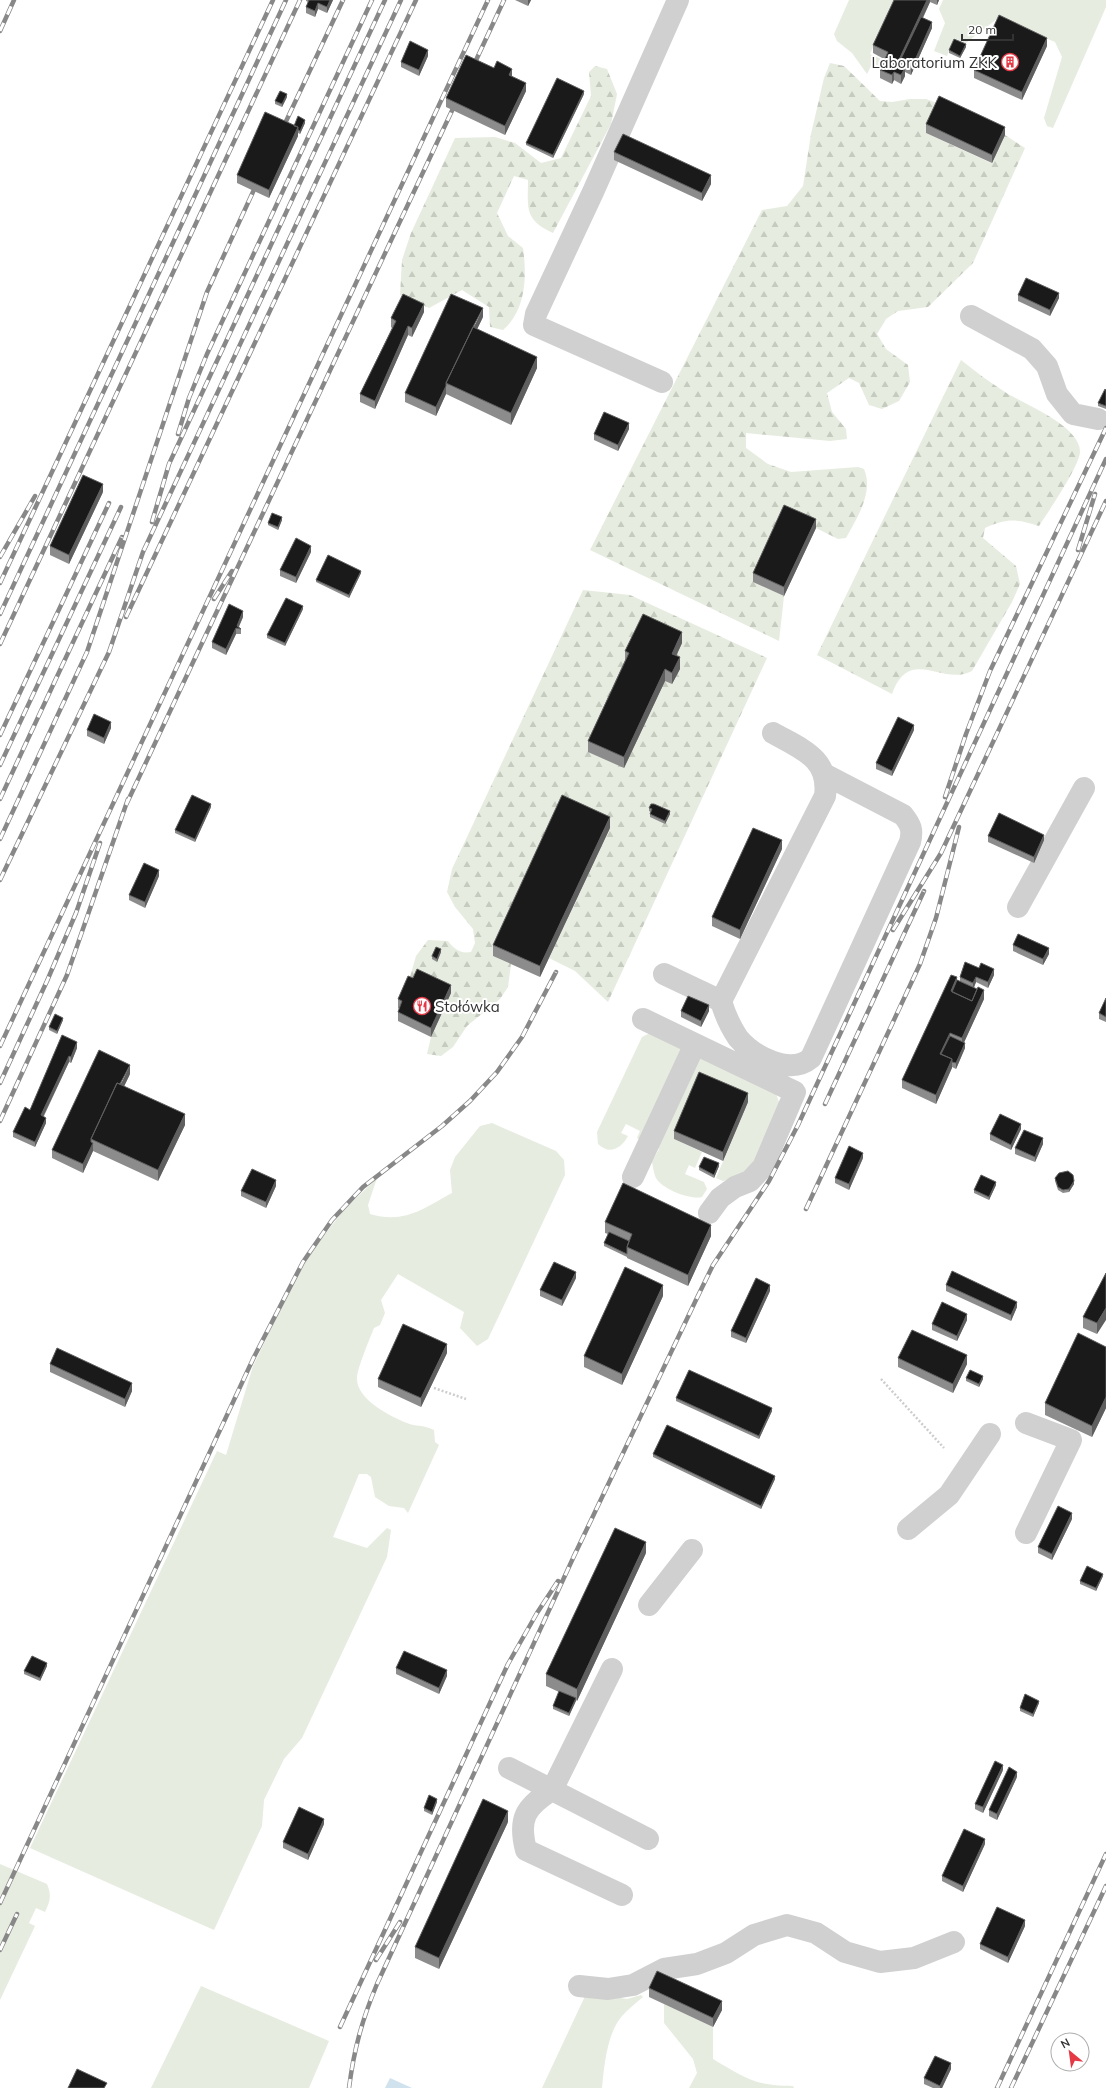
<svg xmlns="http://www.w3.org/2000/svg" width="1106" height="2088" viewBox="0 0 1106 2088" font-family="Mulish,sans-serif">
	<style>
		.green { fill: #e6ecdf }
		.forest { fill: url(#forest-firs) }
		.water { fill: url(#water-ripples) }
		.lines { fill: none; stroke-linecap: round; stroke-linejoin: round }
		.path { stroke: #cdcdcd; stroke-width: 2.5; stroke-dasharray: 2 2; stroke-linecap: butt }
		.minor { stroke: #d0d0d0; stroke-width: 22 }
		.rail-casing { stroke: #888; stroke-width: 4.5 }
		.rail { stroke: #fff; stroke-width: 3; stroke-dasharray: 9; stroke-linecap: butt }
		.wall { fill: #8c8c8c }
		.shaded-wall { fill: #5f5f5f }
		.building { fill: #1a1a1a; stroke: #5f5f5f }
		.labels { text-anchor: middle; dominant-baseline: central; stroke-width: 4; stroke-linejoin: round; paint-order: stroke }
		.poi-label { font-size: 15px; fill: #333; stroke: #fff; text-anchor: end }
	</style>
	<defs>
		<pattern id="forest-firs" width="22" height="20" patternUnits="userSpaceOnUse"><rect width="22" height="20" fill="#e6ecdf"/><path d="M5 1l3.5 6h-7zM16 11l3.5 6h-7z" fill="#c6cbc0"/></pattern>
		<pattern id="water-ripples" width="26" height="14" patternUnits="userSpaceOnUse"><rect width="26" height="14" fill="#cfe2ee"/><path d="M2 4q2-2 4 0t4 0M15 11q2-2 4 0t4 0" fill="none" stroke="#b2c2cd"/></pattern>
	</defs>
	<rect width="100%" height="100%" fill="#fff"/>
	<!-- green -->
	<path class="green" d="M849 0H894L870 54 883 60 879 70 871 66 867 74 852 53 837 41 834 34Z
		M943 0H1106V7L1053 128 1047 126 1044 118 1062 57 1055 42 998 18 966 43 954 38 947 56 934 51 945 23 939 9Z
		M648 1034H656L775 1091 782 1110 755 1167 740 1176 723 1181 716 1178 748 1102 674 1139 702 1152 695 1168 689 1165 685 1174 704 1182 707 1189 702 1197C690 1200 662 1189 656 1178 654 1174 653 1167 652 1162L659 1149 637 1138 640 1131 626 1124 621 1133 628 1136C621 1149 609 1155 598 1144L597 1132 642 1037Z
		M492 1123 556 1151 564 1160 565 1175 488 1339 477 1346 460 1328 464 1312 398 1274 381 1300 385 1313 380 1325 374 1328C370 1338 357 1369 357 1378 356 1399 390 1416 407 1423 416 1427 422 1424 434 1430L435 1442 439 1445 408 1513 404 1508 389 1506 375 1497 371 1477 367 1474H359L333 1537 367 1548 387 1528 391 1530 387 1557 302 1738 284 1759 264 1800 262 1826 214 1930 30 1848 217 1451 226 1455 253 1366 303 1263 342 1212 377 1178 368 1205 370 1214C404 1224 423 1209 452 1193L450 1170 455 1157 480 1126Z
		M0 1864 47 1884C52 1896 50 1901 45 1912L36 1908 29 1923 35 1926 0 2000Z
		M201 1986 329 2041 309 2088H151Z
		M586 1994H611L620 1998 627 1999 641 1995 643 1997C636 2003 628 2009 622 2016 607 2033 604 2067 602 2088H542Z
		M664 2004 713 2027V2059C745 2078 755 2086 793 2086L794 2088H689L697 2073 693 2059 664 2023Z"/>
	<!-- forest -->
	<path class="forest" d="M830 63 844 66 880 101 892 102 910 99H926L939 104 926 133 991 163 1005 135 1025 148 973 263 928 307 898 311 886 319 877 334 886 349 908 365 910 382 899 401 882 409 869 405 859 383 849 378 827 393 832 412 846 429 847 439 830 441 746 433V448L768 464 791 472 858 467 864 469C874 492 857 518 846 538L838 539 816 528 753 581 784 596 779 641 590 550 762 210 787 206 803 186 811 134 824 78Z
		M595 66 607 69 617 94 611 124 553 233C524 219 528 209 528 180L514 176 497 213 508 236 523 248C527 277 526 310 503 330L490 327 489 307 462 290 429 308 400 295 402 260 411 233 455 138 495 137 515 143 541 163 561 158 591 96 589 72Z
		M961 360C975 371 989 382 1005 392 1024 404 1081 426 1080 452 1079 467 1048 512 1039 526 1016 519 1008 518 985 528L983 538 1016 566 1020 584 1012 602 972 671C942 687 910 645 892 694L817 655Z
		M583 590 630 595 767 658 608 1002 575 971 549 958 610 828 493 956 511 964 508 987 500 999 467 1026 453 1047 441 1056 427 1054 431 1037 451 993 408 984 416 956 428 940 448 941C454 949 460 954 471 952L475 943 473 929 455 907 447 892 452 869Z"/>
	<!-- water -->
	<path class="water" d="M390 2078 412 2088H385Z"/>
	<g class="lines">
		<!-- path -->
		<path class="path" d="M881 1379 944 1448
			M434 1388 466 1399"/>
		<!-- minor -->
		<path class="minor" d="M971 316 1032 349 1047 366 1057 394 1073 414 1098 419
			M662 382 534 325 536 314 593 192 678 0
			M1018 907 1084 788
			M664 974 721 1001 825 796C830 758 801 749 773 733
			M721 1001C725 1015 730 1026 738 1038 753 1056 790 1076 811 1058L910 842C913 830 911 825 903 815L824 774
			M643 1019 795 1092 763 1167 750 1181 735 1187 720 1198 709 1213
			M633 1177 695 1044
			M908 1529 949 1495 990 1434
			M1026 1533 1071 1440 1026 1423
			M649 1605 692 1550
			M612 1669 552 1790C525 1807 518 1819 526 1850L622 1895
			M509 1768 648 1839
			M579 1986 608 1989 633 1985 664 1969 697 1964 726 1953 754 1935 787 1925 816 1933 845 1952 880 1962 914 1958 954 1942"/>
		<!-- rail casing -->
		<g class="rail-casing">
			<path id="rail" d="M0 31 14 0
				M471 71 504 0
				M281 132 343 0
				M178 434 189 398 207 354 372 0
				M152 522 169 464 385 0
				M1078 550 1095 494
				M0 557 35 496
				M0 583 273 0
				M214 599 232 571
				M0 614 286 0
				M126 617 416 0
				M0 644 300 0
				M0 735 109 503
				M0 765 121 507
				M945 797 966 734 990 671 1106 428
				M0 799 122 537
				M126 805 457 100
				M0 839 87 652 207 292 258 181
				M0 880 109 652 143 552 401 0
				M893 930 941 853 1106 501
				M0 1046 488 0
				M0 1083 47 981 76 913 100 843
				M825 1104 924 891
				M0 1121 67 975 128 799
				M806 1209 920 964 936 918 959 827
				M0 1903 254 1357 303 1262 332 1220 363 1187 442 1126 470 1101 497 1072 522 1037 556 972
				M0 1950 17 1914
				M376 1960 400 1922
				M340 2027 508 1664 537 1613 558 1581
				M349 2088C354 2049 362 2020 377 1984L574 1556 695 1302 713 1265 769 1181 798 1125 1106 459
				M997 2088 1106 1854
				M1011 2088 1106 1886"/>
		</g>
		<!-- rail -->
		<use href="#rail" class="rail"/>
	</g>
	<!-- wall -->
	<path class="wall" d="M306 0H333L327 13 318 9 315 17 306 13V7L308 2 306 1Z
		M515 0H531L528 6Z
		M894 0H939L937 5 930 2 923 18 932 28 911 75 905 72V76L901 84 894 80 892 84 880 78V70L884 59 873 53V45Z
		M1047 46 1022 100 974 78V70Z
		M966 47 960 58 949 53V50Z
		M428 56 419 76 401 67V62Z
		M494 68 512 77 526 91 505 135 446 107V98Z
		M584 94 553 158 526 145V143Z
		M287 97 282 107 275 104V101Z
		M305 123 300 134 298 133V136L269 198 237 183V175L294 126Z
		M926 124 1005 135 992 163 926 133Z
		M614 152 711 184 702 201 614 160Z
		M1018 295 1059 298 1050 316 1018 301Z
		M424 312 412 337 408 335 375 409 360 402V394L392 328 391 327V318Z
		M483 317 477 329 537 368 511 425 446 394 436 416 405 402V393Z
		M1106 390V409L1098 406V403Z
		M629 429 618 451 594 440V434Z
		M103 492 69 564 50 555V546Z
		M282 520 278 530 268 525V523Z
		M816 528 784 596 753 582V573Z
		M311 552 296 583 280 576V570Z
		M361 573 349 598 316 582V580Z
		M303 609 285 646 267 638V635Z
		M243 617 239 627 241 629V634H236L226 655 212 648V642Z
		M682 643 676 656 680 669 672 684 665 681 624 768 588 752V741L625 660V651Z
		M111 728 104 744 87 736V730Z
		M914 730 892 776 876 769V763Z
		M211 807 195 842 175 833V830Z
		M649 808 670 814 665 824 650 817V814L651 812 649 811Z
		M610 828 540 977 493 956V945Z
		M988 836 1044 840 1034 863 988 842Z
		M782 849 740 939 712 926V917Z
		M159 876 145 908 129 900V895Z
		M1013 945 1049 954 1043 965 1013 951Z
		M441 952 437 962 432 959V956Z
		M994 975 988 988 976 982 974 988 984 999 964 1042 965 1048 956 1069 952 1067 936 1104 902 1088V1080L957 980 960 981V977Z
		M451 993 431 1037 398 1021V1012L399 1009 398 1008V999Z
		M1106 998V1022L1099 1019V1013Z
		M681 1011H709L701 1027 681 1017Z
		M63 1020 57 1034 49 1030V1027Z
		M62 1035 77 1048 71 1063 69 1062 44 1116 46 1123 35 1147 13 1137V1132L30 1110Z
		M130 1074 124 1086 185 1125 158 1181 93 1151 83 1173 52 1158V1150Z
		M748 1102 723 1161 674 1139V1131Z
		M1021 1129 1011 1150 990 1140V1134Z
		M1043 1144 1035 1162 1015 1154V1148Z
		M863 1158 849 1190 835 1183V1178Z
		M719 1166 714 1178 699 1170V1167Z
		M1055 1178 1074 1184 1069 1192 1063 1193 1058 1190 1055 1181Z
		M996 1185 989 1200 974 1193V1190Z
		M276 1186 266 1208 241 1196V1191Z
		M605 1222 711 1236 688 1286 627 1258V1257L604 1246V1243L608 1234 605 1233Z
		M1106 1273 1097 1334 1083 1328V1317Z
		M576 1278 562 1306 540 1296V1290Z
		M946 1285 1017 1307 1011 1321 946 1291Z
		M770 1291 746 1343 731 1337V1331Z
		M663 1296 622 1385 584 1367V1356Z
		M967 1320 957 1341 932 1330V1324Z
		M1106 1347V1408L1092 1437 1045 1415V1403Z
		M447 1353 421 1407 378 1387V1379Z
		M898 1358 967 1364 953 1393 898 1367Z
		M50 1364 132 1391 125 1407 50 1372Z
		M966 1378 983 1379 979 1387 966 1381Z
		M676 1398 772 1411 759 1439 676 1401Z
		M653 1454 775 1479 761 1509 653 1457Z
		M1072 1519 1052 1560 1038 1553V1547Z
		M646 1553 577 1701 576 1700 569 1716 553 1709V1706L559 1692 546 1686V1674Z
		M1103 1576 1096 1591 1080 1584V1581Z
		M47 1666 40 1681 24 1674V1671Z
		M396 1668 447 1676 439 1694 396 1674Z
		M1039 1703 1033 1717 1020 1711V1708Z
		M1003 1770 983 1813 975 1809V1804Z
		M1017 1777 997 1820 989 1816V1810Z
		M437 1802 432 1815 424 1811V1808Z
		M508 1822 439 1969 415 1958V1947Z
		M324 1824 308 1860 283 1848V1842Z
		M985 1844 963 1892 942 1881V1876Z
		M1025 1926 1008 1963 980 1949V1944Z
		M649 1988 722 2010 713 2027 649 1997Z
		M951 2069 942 2088H933L924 2084V2078Z"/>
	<!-- shaded-wall -->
	<path class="shaded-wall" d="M330 0H333L327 13V7Z
		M528 0H531L528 6Z
		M927 0H930V2L901 64 899 63V69L897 64Z
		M937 0H939L937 5Z
		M318 3V9L315 17V11Z
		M932 22V28L911 75V69Z
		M1047 38V46L1022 100V92Z
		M966 44V47L960 58V56Z
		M428 50V56L419 76V70Z
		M905 68V76L901 84V75Z
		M512 69V77L509 75Z
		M894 72V80L892 84V75Z
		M526 83V91L505 135V126Z
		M584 91V94L553 158V155Z
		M287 94V97L282 107V104Z
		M305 120V123L300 134V131Z
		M298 127V136L269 198V190Z
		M1005 127V135L992 163V155Z
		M711 175V184L702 201V193Z
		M1059 293V298L1050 316V310Z
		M424 304V312L412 337V328Z
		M483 308V317L450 385 447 384Z
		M408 326V335L375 409V401Z
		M537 357V368L511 425V413Z
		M446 386V394L436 416V407Z
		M629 423V429L618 451V445Z
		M103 484V492L69 564V555Z
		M282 517V520L278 530V527Z
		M816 519V528L784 596V587Z
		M311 546V552L296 583V577Z
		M361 571V573L349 598V595Z
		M303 606V609L285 646V643Z
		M243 611V617L238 628 237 626Z
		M236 628V634L226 655V649Z
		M682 632V643L672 665V654Z
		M680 657V669L672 684V673Z
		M665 669V681L624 768V757Z
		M111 722V728L104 744V738Z
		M914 725V730L892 776V771Z
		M211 804V807L195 842V839Z
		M670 811V814L665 824V821Z
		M610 817V828L540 977V966Z
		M1044 835V840L1034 863V857Z
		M782 840V849L740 939V930Z
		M159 870V876L145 908V902Z
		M1049 948V954L1043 965V959Z
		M441 949V952L437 962V959Z
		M994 969V975L988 988V982Z
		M957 977V986L953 995 951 991Z
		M976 977V982L973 989V983Z
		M451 985V993L431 1037V1028Z
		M984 990V999L962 1047V1038Z
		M709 1005V1011L701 1027V1021Z
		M63 1018V1020L57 1034V1031Z
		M950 1033V1041L942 1057 940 1054Z
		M77 1042V1048L71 1063V1057Z
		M965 1043V1048L956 1069V1063Z
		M69 1056V1062L41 1121V1115Z
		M952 1059V1068L936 1104V1095Z
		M130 1065V1074L120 1095V1086Z
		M748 1093V1102L723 1161V1152Z
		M185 1114V1125L158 1181V1170Z
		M46 1118V1123L35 1147V1142Z
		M1021 1124V1129L1011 1150V1145Z
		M1043 1138V1144L1035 1162V1157Z
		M93 1143V1151L83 1173V1164Z
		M863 1153V1158L849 1190V1184Z
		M719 1163V1166L714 1178V1175Z
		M276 1180V1186L266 1208V1202Z
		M1074 1181V1184L1069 1192V1189Z
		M996 1182V1185L989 1200V1197Z
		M711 1225V1236L688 1286V1275Z
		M576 1272V1278L562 1306V1300Z
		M663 1285V1296L622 1385V1374Z
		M770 1285V1291L746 1343V1338Z
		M1017 1302V1307L1011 1321V1315Z
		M1106 1308V1320L1097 1334V1323Z
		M967 1314V1320L957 1341V1336Z
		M447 1344V1353L421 1407V1398Z
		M967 1355V1364L953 1393V1384Z
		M983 1376V1379L979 1387V1384Z
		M132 1383V1391L125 1407V1399Z
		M1106 1397V1408L1092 1437V1426Z
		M772 1408V1411L759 1439V1436Z
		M775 1476V1479L761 1509V1506Z
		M1072 1513V1519L1052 1560V1554Z
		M646 1542V1553L577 1701V1689Z
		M1103 1574V1576L1096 1591V1588Z
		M47 1663V1666L40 1681V1678Z
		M447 1670V1676L439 1694V1688Z
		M576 1698V1701L569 1716V1713Z
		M1039 1701V1703L1033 1717V1714Z
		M1003 1765V1770L983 1813V1807Z
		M1017 1772V1777L997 1820V1814Z
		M437 1799V1802L432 1815V1812Z
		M508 1811V1822L439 1969V1958Z
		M324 1819V1824L308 1860V1854Z
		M985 1839V1844L963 1892V1886Z
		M1025 1920V1926L1008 1963V1957Z
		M722 2001V2010L713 2027V2018Z
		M951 2063V2069L942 2088H940V2086Z"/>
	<!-- building -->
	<path class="building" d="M309 0H330L327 7 318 3 315 11 306 7Z
		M894 0H927L897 64 905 68 901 75 894 72 892 75 880 70 888 52 873 45Z
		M999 15 1047 38 1022 92 974 70Z
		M921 17 932 22 911 69 899 63Z
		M954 39 966 44 960 56 949 50Z
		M410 41 428 50 419 70 401 62Z
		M466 55 494 68 497 61 512 69 509 75 526 83 505 126 446 98Z
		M557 78 584 91 553 155 526 143Z
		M280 91 287 94 282 104 275 101Z
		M939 96 1005 127 992 155 926 124Z
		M265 112 298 127 269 190 237 175Z
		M298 116 305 120 300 131 298 130V127L294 126Z
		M623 134 711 175 702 193 614 152Z
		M1026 278 1059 293 1050 310 1018 295Z
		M403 294 424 304 412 328 408 326 375 401 360 394 396 321 391 318Z
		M451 294 483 308 473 327 446 383V386L436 407 405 393Z
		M473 327 537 357 511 413 446 383Z
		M1105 389 1106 390V406L1098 403Z
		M604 412 629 423 618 445 594 434Z
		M83 475 103 484 69 555 50 546Z
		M784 505 816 519 784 587 753 573Z
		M272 513 282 517 278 527 268 523Z
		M296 538 311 546 296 577 280 570Z
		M328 555 361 571 349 595 316 580Z
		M286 598 303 606 285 643 267 635Z
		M229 604 243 611 237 626 241 629 236 628 226 649 212 642Z
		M643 614 682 632 672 654 680 657 672 673 665 669 624 757 588 741 629 653 625 651Z
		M94 714 111 722 104 738 87 730Z
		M898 717 914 725 892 771 876 763Z
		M192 795 211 804 195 839 175 830Z
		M562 795 610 817 540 966 493 945Z
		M651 804H654L670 811 665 821 650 814 652 809 649 808Z
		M999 813 1044 835 1034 857 988 836Z
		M753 828 782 840 740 930 712 917Z
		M144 863 159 870 145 902 129 895Z
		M1018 934 1049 948 1043 959 1013 945Z
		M436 947 441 949 437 959 432 956Z
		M965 962 979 968 981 963 994 969 988 982 976 977 973 983 960 977Z
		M417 969 451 985 431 1028 398 1012 402 1001 398 999 408 976 413 978Z
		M951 975 957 977 951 991 972 1001 978 987 984 990 962 1038 950 1033 940 1054 952 1059 936 1095 902 1080Z
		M957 980 977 989 972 1001 952 992Z
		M688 996 709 1005 701 1021 681 1011Z
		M1106 998V1017L1099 1013Z
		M55 1014 63 1018 57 1031 49 1027Z
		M62 1035 77 1042 71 1057 69 1056 41 1115 46 1118 35 1142 13 1132 25 1107 30 1110Z
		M950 1036 965 1043 956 1063 952 1062V1059L941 1054Z
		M99 1050 130 1065 120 1084 117 1083 91 1139V1142L93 1143 83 1164 52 1150Z
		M699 1072 748 1093 723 1152 674 1131Z
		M117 1083 185 1114 158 1170 91 1139Z
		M1000 1114 1021 1124 1011 1145 990 1134Z
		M1024 1130 1043 1138 1035 1157 1015 1148Z
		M849 1146 863 1153 849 1184 835 1178Z
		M704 1157 719 1163 714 1175 699 1167Z
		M252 1169 276 1180 266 1202 241 1191Z
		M1068 1171 1073 1175 1074 1181 1069 1189 1063 1190 1058 1187 1055 1178 1059 1173Z
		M981 1175 996 1182 989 1197 974 1190Z
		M623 1183 711 1225 688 1275 627 1247 632 1234 605 1222Z
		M609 1232 629 1241 627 1247V1254L604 1243Z
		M554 1262 576 1272 562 1300 540 1290Z
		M625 1267 663 1285 622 1374 584 1356Z
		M952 1271 1017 1302 1011 1315 946 1285Z
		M1106 1273V1308L1097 1323 1083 1317Z
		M756 1278 770 1285 746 1338 731 1331Z
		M942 1302 967 1314 957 1336 932 1324Z
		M403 1324 447 1344 421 1398 378 1379Z
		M912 1330 967 1355 953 1384 898 1358Z
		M1078 1333 1106 1347V1397L1092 1426 1045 1403Z
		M57 1348 132 1383 125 1399 50 1364Z
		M689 1370 772 1408 759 1436 676 1398Z
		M970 1370 983 1376 979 1384 966 1378Z
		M667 1425 775 1476 761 1506 653 1454Z
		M1058 1506 1072 1513 1052 1554 1038 1547Z
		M615 1528 646 1542 577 1689 546 1674Z
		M1087 1566 1103 1574 1096 1588 1080 1581Z
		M404 1651 447 1670 439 1688 396 1668Z
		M32 1656 47 1663 40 1678 24 1671Z
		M559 1691 576 1698 569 1713 553 1706Z
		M1025 1694 1039 1701 1033 1714 1020 1708Z
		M995 1761 1003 1765 983 1807 975 1804Z
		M1009 1767 1017 1772 997 1814 989 1810Z
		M429 1795 437 1799 432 1812 424 1808Z
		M483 1799 508 1811 439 1958 415 1947Z
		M299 1807 324 1819 308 1854 283 1842Z
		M964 1829 985 1839 963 1886 942 1876Z
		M997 1907 1025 1920 1008 1957 980 1944Z
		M657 1971 722 2001 713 2018 649 1988Z
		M935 2056 951 2063 940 2086 924 2078Z
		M77 2069 107 2083 104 2088H68Z"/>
	<!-- icons -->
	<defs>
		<g id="building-ring" transform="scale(0.9)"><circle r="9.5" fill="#fff" stroke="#e63946" stroke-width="1.5"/><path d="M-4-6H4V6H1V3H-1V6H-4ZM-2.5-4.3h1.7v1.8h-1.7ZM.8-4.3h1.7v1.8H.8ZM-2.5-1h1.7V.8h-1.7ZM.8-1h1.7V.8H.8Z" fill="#e63946"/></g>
		<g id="restaurant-ring" transform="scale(0.9)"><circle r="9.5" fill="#fff" stroke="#e63946" stroke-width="1.5"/><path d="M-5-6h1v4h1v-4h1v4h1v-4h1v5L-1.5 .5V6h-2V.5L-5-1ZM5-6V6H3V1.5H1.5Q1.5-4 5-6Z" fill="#e63946"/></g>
	</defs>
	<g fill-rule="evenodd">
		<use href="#building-ring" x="1010" y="62"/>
		<use href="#restaurant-ring" x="422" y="1006"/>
	</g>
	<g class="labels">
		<!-- poi labels -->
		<g class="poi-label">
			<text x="997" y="62">Laboratorium ZKK</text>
			<text x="435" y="1006" text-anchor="start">Stołówka</text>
		</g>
	</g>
	<!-- north arrow -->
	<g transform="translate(1070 2052) rotate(331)"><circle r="19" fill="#ffffff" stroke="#adadad"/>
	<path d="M0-3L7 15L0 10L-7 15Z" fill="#e63946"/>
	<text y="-6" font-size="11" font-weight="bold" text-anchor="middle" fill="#333333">N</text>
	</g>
	<!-- scale -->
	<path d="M962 34v6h51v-6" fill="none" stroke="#333333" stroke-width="2"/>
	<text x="968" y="34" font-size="12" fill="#333333" stroke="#ffffff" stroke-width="3" paint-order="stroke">20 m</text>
</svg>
